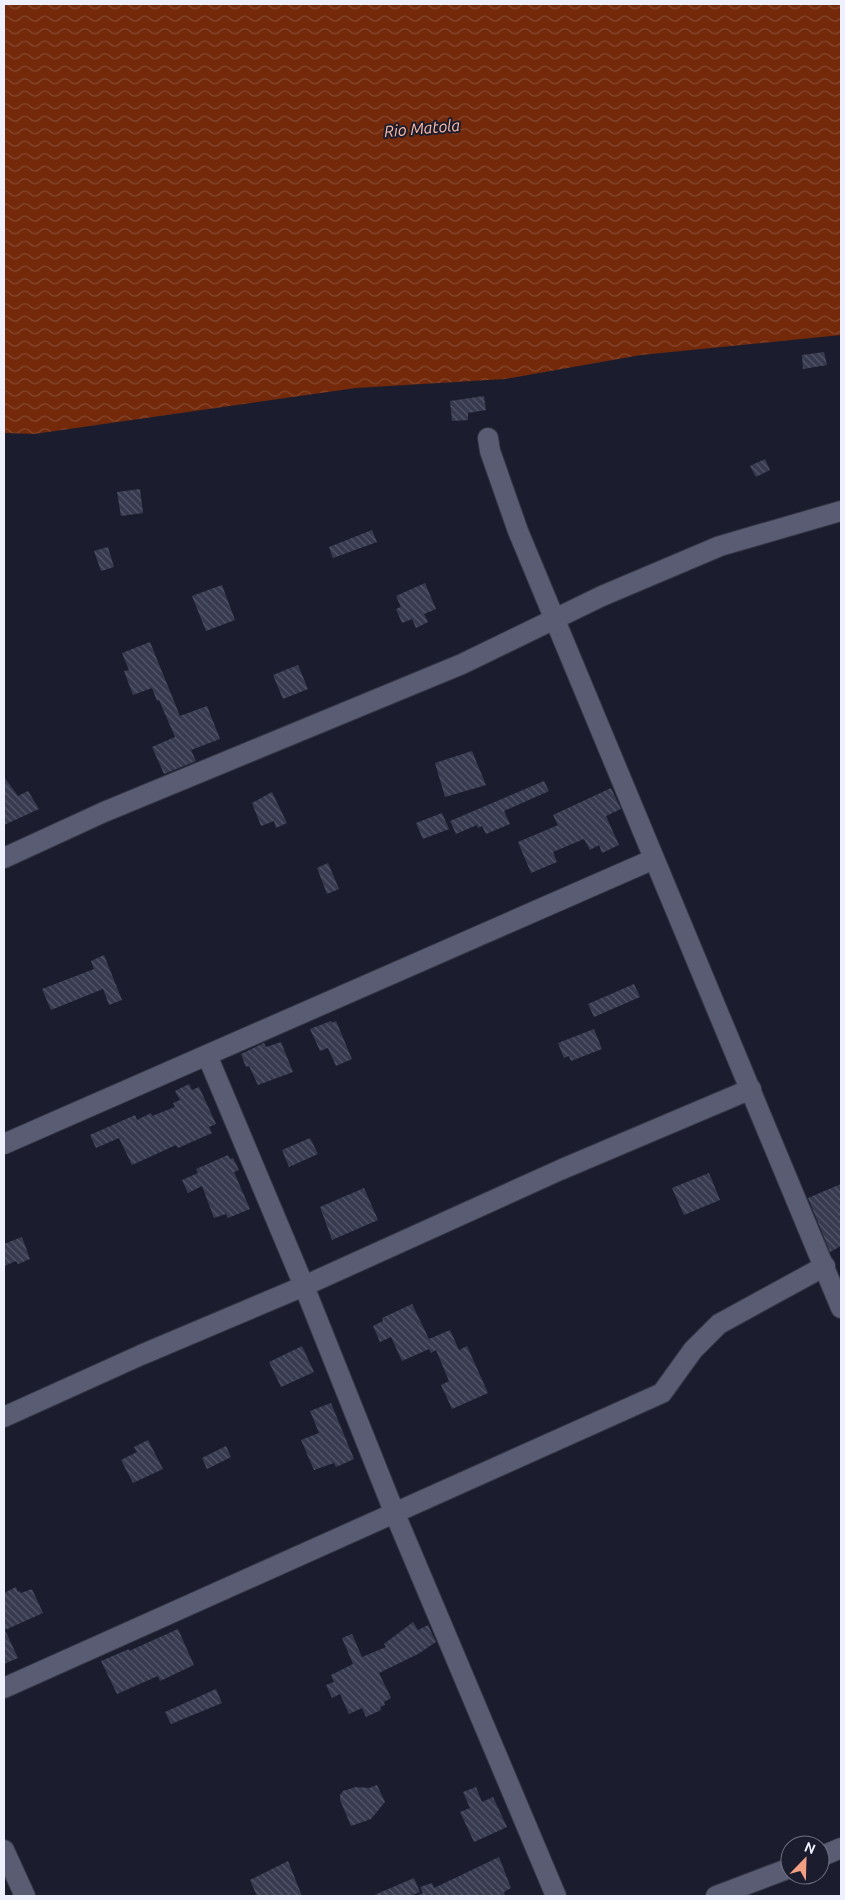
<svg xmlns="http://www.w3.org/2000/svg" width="845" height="1900" viewBox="0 0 845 1900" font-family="Ubuntu,sans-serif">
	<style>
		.water { fill: url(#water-waves) }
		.building { fill: url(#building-back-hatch) }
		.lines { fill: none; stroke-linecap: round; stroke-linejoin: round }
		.minor-casing { stroke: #343645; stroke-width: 22 }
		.minor { stroke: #595c72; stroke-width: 20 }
		.labels { text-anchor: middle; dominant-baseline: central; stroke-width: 4; stroke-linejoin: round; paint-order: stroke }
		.water-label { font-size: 16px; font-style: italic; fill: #ffbca4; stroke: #1b1d2f }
	</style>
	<defs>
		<pattern id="water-waves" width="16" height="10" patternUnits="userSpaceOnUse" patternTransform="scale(1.25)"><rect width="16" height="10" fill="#73290a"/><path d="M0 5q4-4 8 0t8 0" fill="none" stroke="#87482f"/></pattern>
		<pattern id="building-back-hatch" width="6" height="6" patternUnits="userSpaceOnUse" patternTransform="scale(1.25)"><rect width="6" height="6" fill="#383b50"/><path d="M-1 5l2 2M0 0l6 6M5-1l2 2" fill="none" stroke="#55586a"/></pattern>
	</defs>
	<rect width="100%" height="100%" fill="#1b1d2f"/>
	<!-- water -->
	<path class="water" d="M4 4H841V335L641 355 505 379 356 388 34 434 4 433Z"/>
	<!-- building -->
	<path class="building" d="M824 352 827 365 803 369 802 355Z
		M484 396 486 410 468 413V420L452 421 450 401Z
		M765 459 770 470 756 477 750 466Z
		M140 489 143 513 121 516 117 492Z
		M372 530 377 542 333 558 329 547Z
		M108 547 114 567 101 571 94 551Z
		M425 583 436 609 424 614 428 622 416 628 412 619 402 623 396 609 401 607 396 596Z
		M222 585 235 620 206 631 192 596Z
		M150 642 180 716 207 706 220 739 191 750 196 761 164 774 152 747 175 737 159 700 157 701 152 688 133 695 124 671 129 670 122 653Z
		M298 665 308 689 283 699 273 675Z
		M472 751 486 785 445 797 435 763Z
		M4 777 18 796 28 791 39 809 4 825Z
		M544 781 549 791 504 811 510 824 486 834 482 826 478 828 477 825 456 834 450 821Z
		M611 788 621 809 606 816 619 845 602 853 599 845 590 850 584 839 553 852 557 862 531 873 518 842 558 825 553 815Z
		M272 792 287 823 276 828 274 821 261 826 252 803Z
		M442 813 449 829 423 839 416 823Z
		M328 863 339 889 327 894 317 868Z
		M104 955 122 1000 109 1005 103 989 51 1010 42 989 94 969 91 961Z
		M634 984 640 997 594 1017 588 1004Z
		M331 1021 332 1023 336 1021 352 1059 336 1066 328 1048 320 1051 310 1029Z
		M594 1029 602 1049 571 1061 569 1056 564 1058 558 1043Z
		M281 1042 293 1072 258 1085 249 1066 246 1067 241 1054 264 1043 266 1047Z
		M189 1084 192 1090 199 1087 216 1124 209 1127 212 1133 178 1148 176 1145 132 1165 119 1138 96 1148 90 1135 135 1115 137 1120 151 1113 152 1116 175 1107 173 1103 180 1100 175 1091Z
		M310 1138 318 1154 289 1167 282 1150Z
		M228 1155 230 1159 233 1158 239 1170 234 1172 250 1209 228 1218 226 1214 214 1218 202 1186 188 1193 182 1180 198 1173 196 1169Z
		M709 1173 720 1200 684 1215 672 1188Z
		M841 1184V1246L830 1252 808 1198Z
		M364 1188 378 1220 332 1240 320 1207Z
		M22 1237 30 1259 18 1264 16 1261 4 1266V1244Z
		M412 1304 429 1339 450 1330 459 1350 467 1346 488 1393 452 1409 441 1385 449 1381 436 1350 431 1353 429 1349 402 1361 391 1337 380 1342 373 1326 383 1321 382 1318Z
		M302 1346 314 1372 281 1387 269 1362Z
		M331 1403 354 1459 336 1467 334 1463 314 1470 301 1440 319 1433 310 1411Z
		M148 1440 163 1469 133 1483 121 1460 137 1452 134 1447Z
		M226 1446 231 1457 207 1469 202 1458Z
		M16 1587 18 1592 20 1591 21 1593 32 1589 43 1613 5 1630 18 1658 4 1664V1593Z
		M413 1622 418 1630 428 1625 436 1642 418 1654 379 1673 391 1698 384 1702 385 1705 380 1707 381 1710 366 1717 362 1708 349 1714 340 1694 332 1698 326 1685 334 1682 331 1675 353 1664 342 1638 352 1634 362 1657 386 1647 384 1644Z
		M178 1629 194 1665 160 1681 158 1676 117 1694 101 1661 129 1649V1651Z
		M216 1689 222 1703 171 1724 165 1712Z
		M377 1785 385 1802 371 1819 351 1826 340 1800V1795L343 1791 356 1787 369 1788Z
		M476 1787 482 1802 493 1797 507 1827 474 1842 460 1812 470 1808 463 1792Z
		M499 1857 511 1888 504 1892 505 1896H416L423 1893 420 1887 432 1883 434 1888Z
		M288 1861 302 1896H257L250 1880Z
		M414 1878 420 1892 410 1896H372Z"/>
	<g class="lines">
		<!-- minor casing -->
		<g class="minor-casing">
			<path id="minor" d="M488 438 490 451 518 531 841 1308
				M4 858 104 812 462 664 602 596 720 546 841 511
				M207 1055 304 1286 395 1514 556 1896
				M4 1144 654 859
				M4 1417 141 1355 304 1286 560 1170 751 1089
				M4 1688 662 1393 693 1350 719 1324 825 1266
				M4 1850 25 1896
				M820 1857 841 1848
				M716 1896 790 1868"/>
		</g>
		<!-- minor -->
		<use href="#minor" class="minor"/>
	</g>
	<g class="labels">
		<!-- water labels -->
		<g class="water-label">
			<text transform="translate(422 128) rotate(-5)">Rio Matola</text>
		</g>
	</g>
	<!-- border -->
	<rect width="845" height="1900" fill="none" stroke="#eef0fd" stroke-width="10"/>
	<!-- north arrow -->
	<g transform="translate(805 1860) rotate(23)"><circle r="24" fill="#1b1d2f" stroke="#6f7181"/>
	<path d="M0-4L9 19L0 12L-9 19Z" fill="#f39f82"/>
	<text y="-8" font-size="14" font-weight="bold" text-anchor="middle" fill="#eef0fd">N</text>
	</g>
</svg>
